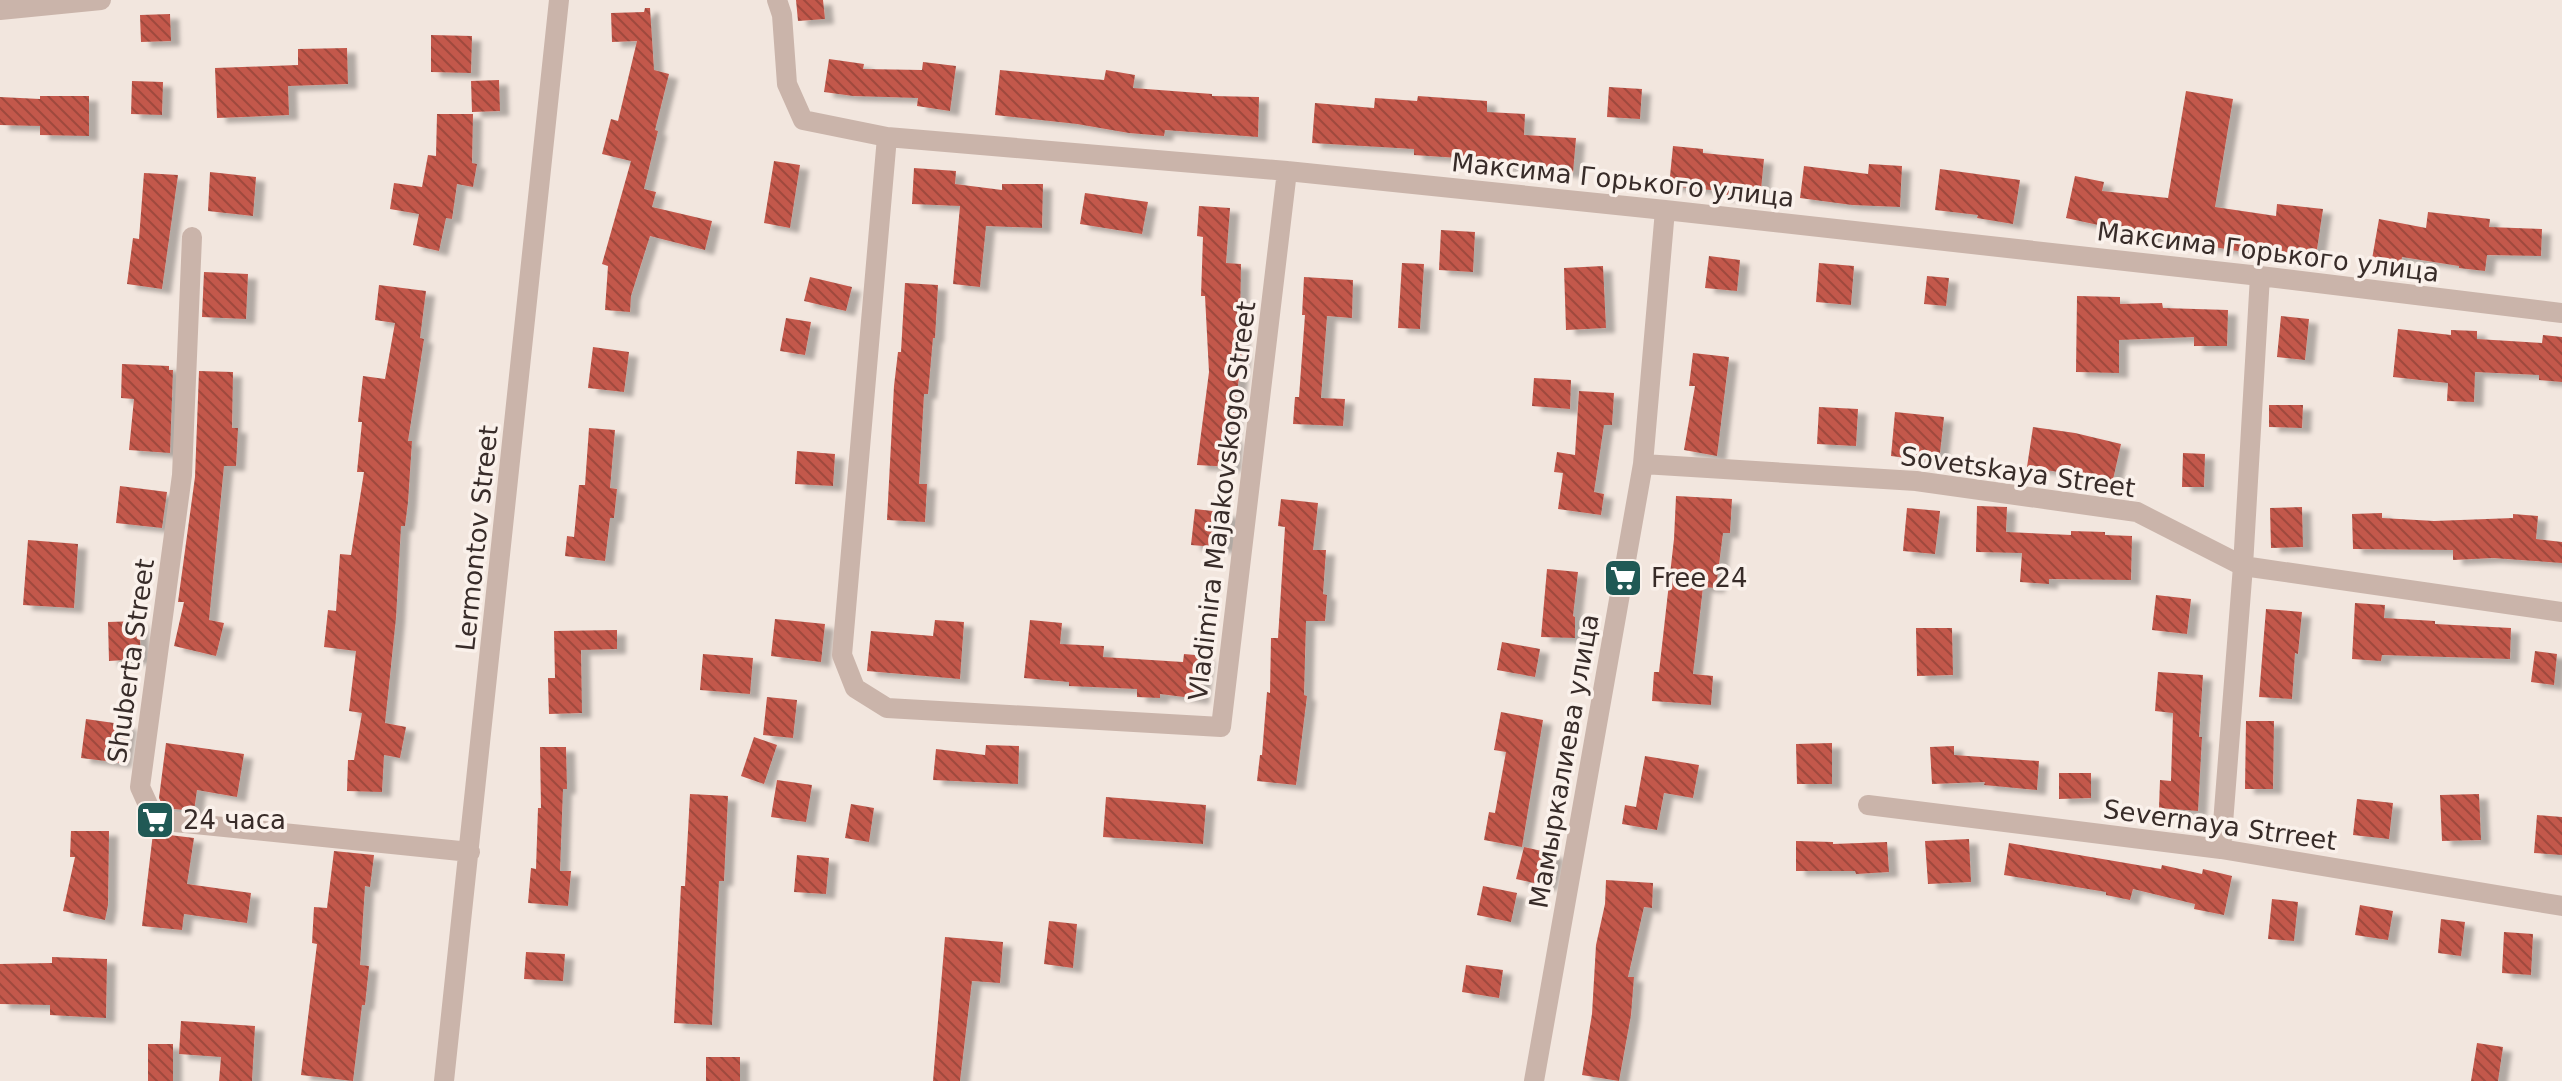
<svg xmlns="http://www.w3.org/2000/svg" width="2562" height="1081" viewBox="0 0 2562 1081" font-family="'DejaVu Sans',sans-serif">
	<style>
		.building { fill: url(#building-back-hatch); filter: url(#shadow) }
		.lines { fill: none; stroke-linecap: round; stroke-linejoin: round }
		.street { stroke: #cab4aa; stroke-width: 20 }
		.labels { text-anchor: middle; dominant-baseline: central; stroke-width: 7; stroke-linejoin: round; paint-order: stroke }
		.street-label { font-size: 26px; fill: #382c29; stroke: #faf1eb }
		.poi-label { font-size: 26px; fill: #382c29; stroke: #faf1eb; text-anchor: start }
	</style>
	<defs>
		<pattern id="building-back-hatch" width="6" height="6" patternUnits="userSpaceOnUse" patternTransform="scale(2)"><rect width="6" height="6" fill="#c3584b"/><path d="M-1 5l2 2M0 0l6 6M5-1l2 2" fill="none" stroke="#9f493e"/></pattern>
		<filter id="shadow"><feDropShadow dx="9" dy="5" stdDeviation="2" flood-color="#0004"/></filter>
	</defs>
	<rect width="100%" height="100%" fill="#f2e6de"/>
	<!-- building -->
	<path class="building" d="M796 0H823L825 19 798 21Z
		M645 8H650L654 70 669 74 655 130 658 131 644 189 656 192 652 207 712 221 705 250 650 236 631 296 630 312 605 310 608 266 602 264 631 161 602 154 611 119 618 121 637 41 612 42 611 13 644 12Z
		M170 14 171 41 141 42 140 15Z
		M431 35 472 36 471 73 431 72Z
		M347 48 348 84 288 86 289 115 217 118 215 68 298 65V49Z
		M829 59 864 64 863 69 922 70 923 62 956 66 950 111 917 106 918 98 853 96 824 92Z
		M1000 70 1104 80 1106 70 1135 75 1133 88 1212 94V96L1259 97 1258 137 1165 130 1164 136 1129 133 1077 124 995 115Z
		M499 80 500 111 472 112 471 81Z
		M132 81 163 82 162 115 131 114Z
		M1609 87 1642 89 1640 119 1607 117Z
		M2186 91 2233 99 2215 207 2276 216 2277 204 2323 209 2316 256 2244 247 2243 252 2156 237V239L2125 236 2126 231 2066 218 2075 176 2104 182 2102 191 2168 198Z
		M40 96H89V136L40 135V126L0 125V97L40 99Z
		M1418 96 1487 101V112L1525 114 1524 135 1576 138 1573 173 1485 164V162L1459 160V158L1414 155V149L1312 143 1315 103 1374 108 1375 98 1417 101Z
		M437 114H473L472 163 477 164 473 187 457 184 452 219 446 218 439 251 413 245 419 214 390 209 394 183 422 187 428 155 436 156Z
		M1673 146 1703 149V153L1764 159 1760 200 1721 196V191L1669 186Z
		M774 161 800 165 790 228 764 223Z
		M1869 164 1902 166 1900 207 1852 205 1800 198 1804 166 1868 174Z
		M914 168 956 171 955 184 1002 190V184H1043L1042 228 986 226 980 287 953 284 960 206 912 204Z
		M1940 169 2020 180 2013 224 1977 218 1978 215 1935 210Z
		M210 172 256 177 253 216 208 211Z
		M144 173 178 175 162 289 127 284 133 238 139 239Z
		M1085 193 1148 202 1142 234 1080 224Z
		M1199 206 1230 208 1226 263 1241 264 1240 324 1242 354 1231 438H1234L1232 467 1197 465 1209 372 1205 296H1201L1203 237 1197 236Z
		M2428 212 2490 219 2489 227 2542 229 2541 256 2487 255 2485 271 2459 268V266L2402 257 2401 264 2372 259 2379 219 2426 228Z
		M1441 230 1475 232 1473 272 1439 270Z
		M1709 256 1740 260 1737 291 1705 288Z
		M1402 263 1424 264 1420 329 1398 328Z
		M1819 263 1854 266 1851 305 1816 302Z
		M1603 266 1606 328 1566 330 1564 268Z
		M204 272 248 274 246 319 202 317Z
		M1927 276 1949 278 1946 306 1924 304Z
		M810 277 852 287 846 311 804 301Z
		M1304 277 1353 280 1352 318 1327 316 1321 398 1345 399 1343 426 1293 424 1295 397H1299L1305 315H1302Z
		M905 283 938 285 935 338H933L928 394H924L919 484H927L925 522 887 520 894 386 898 352H901Z
		M379 285 426 291 420 338 424 339 408 441H412L408 502 405 526H401L396 618 385 723 406 727 400 758 384 755 382 792 347 791 348 760H354L362 713 349 711 356 651 324 647 328 610 336 611 340 554 351 555 364 472H357L362 422H358L363 376 385 379 395 323 375 320Z
		M2077 296 2120 297V304L2162 303 2163 308 2228 310 2227 346H2194V337L2119 340V373L2076 372Z
		M2281 316 2309 319 2305 360 2277 357Z
		M786 318 811 322 805 355 780 351Z
		M2398 329 2451 335V330L2477 331V339L2542 343 2543 335 2562 337V382L2539 380V375L2475 372 2474 402 2447 401 2448 383 2393 377Z
		M593 347 629 352 624 392 588 388Z
		M1693 353 1729 357 1717 456 1684 450 1695 386H1689Z
		M122 364 169 366V370H173L170 453 129 450 134 399 121 398Z
		M199 371 233 372 232 428H238L236 466H224L209 620 224 623 216 656 174 646 184 602H178L195 477Z
		M1534 378 1571 380 1570 409 1532 406Z
		M1579 391 1614 393 1612 425H1604L1594 492 1604 494 1601 515 1558 509 1563 473 1554 472 1557 452 1575 455Z
		M2269 405H2303L2302 428 2269 427Z
		M1819 407 1858 409 1856 446 1817 444Z
		M1895 412 1944 417 1939 462 1891 456Z
		M2033 427 2075 433 2121 444 2112 484 2089 479 2090 477 2027 467Z
		M589 428 615 430 610 488 617 489 614 518H610L605 561 565 556 567 536 574 537 579 485H585Z
		M797 451 835 454 833 486 795 484Z
		M2183 453 2205 454 2204 487H2182Z
		M120 486 167 492 162 528 116 523Z
		M1676 496 1732 499 1730 533H1723L1716 588 1703 587 1693 674 1713 676 1711 705 1652 701 1654 672H1659L1674 539Z
		M1281 499 1318 503 1313 550H1326L1323 594 1327 595 1325 621H1306L1304 695 1307 696 1296 785 1257 781 1260 755H1262L1267 692 1270 693 1271 638H1278L1285 527 1278 526Z
		M1977 506 2007 507 2006 532 2071 535V531L2105 532V535L2132 536 2131 580 2049 579V584L2020 582 2022 553 1976 552Z
		M2302 507 2303 547 2271 548 2270 508Z
		M1907 508 1940 511 1935 554 1903 551Z
		M1195 509 1230 513 1227 548 1191 545Z
		M2382 513V518L2434 521 2513 518V514L2538 516 2536 539 2562 542V563L2493 558 2453 560V550L2353 549 2352 514Z
		M28 540 78 544 74 608 23 605Z
		M1547 569 1578 572 1573 616 1575 617V638L1541 637Z
		M2156 595 2191 599 2187 634 2152 630Z
		M2355 603 2385 605 2384 618 2435 621V624L2511 628 2510 659 2382 655 2381 661 2352 659Z
		M2266 609 2302 612 2298 654 2295 653 2292 699 2259 697Z
		M775 619 825 624 821 662 771 656Z
		M935 620 964 622 960 679 867 671 871 631 933 636Z
		M1030 620 1062 623 1060 644 1104 646 1103 657 1183 662 1184 654 1206 656 1200 699 1160 694V698L1137 697V689L1069 686V682L1024 678Z
		M139 621 141 659 109 661 108 622Z
		M1916 628H1952L1953 675 1917 676Z
		M617 630V649L581 650 582 713 549 714 548 678H555L554 631Z
		M1502 642 1540 649 1535 677 1497 670Z
		M2535 651 2557 654 2554 685 2531 682Z
		M703 654 753 658 750 694 700 690Z
		M2158 672 2203 675 2199 737H2202L2198 811 2159 808 2160 780 2171 781 2173 713 2155 711Z
		M767 697 797 700 793 738 763 735Z
		M1501 712 1543 720 1522 847 1484 840 1489 812 1495 813 1506 752 1494 750Z
		M86 719 128 725 122 763 81 758Z
		M2246 721H2274L2273 789H2245Z
		M754 737 777 745 764 784 741 776Z
		M166 743 244 754 237 797 197 790 194 811 164 808 159 798Z
		M1832 743V784H1797L1796 744Z
		M986 745 1019 746 1018 784 933 780 936 749 985 755Z
		M1954 746V755L2039 761 2037 790 1984 785 1985 782 1932 784 1930 747Z
		M540 747H566L567 789H563L560 871H571L568 906 528 903 531 868 536 869 538 808H541Z
		M1645 756 1699 765 1693 798 1664 793 1657 830 1622 824 1625 805 1636 807Z
		M2059 773H2091V798L2059 799Z
		M777 780 812 785 806 822 771 817Z
		M690 794 728 796 724 881H719L712 1025 674 1023 681 886H685Z
		M2479 794 2481 840 2442 841 2440 795Z
		M1106 797 1206 805 1203 844 1103 837Z
		M2357 799 2393 803 2389 839 2353 835Z
		M851 804 874 808 869 842 845 838Z
		M2537 815 2562 817V855L2534 853Z
		M71 831H109L108 905 105 920 63 911 75 857H70Z
		M153 833 194 838 187 884 251 893 247 923 184 914 182 930 142 926Z
		M1969 839 1971 882 1928 884 1925 841Z
		M1796 841 1833 842V844L1887 842 1889 872 1856 874 1855 871H1796Z
		M2009 843 2161 869 2162 865 2202 874 2203 869 2232 876 2224 915 2194 909 2195 904 2133 889 2130 900 2106 895V892L2004 875Z
		M1524 847 1555 854 1548 886 1516 879Z
		M334 851 374 855 370 887 365 886 360 965 369 966 365 1005H362L353 1081 301 1075 317 944 312 943 314 907 327 908Z
		M797 855 829 858 826 894 794 892Z
		M1606 880 1653 883 1652 908 1644 907 1628 977H1634L1631 1015 1619 1081 1582 1075 1592 1014 1596 945 1605 904Z
		M1483 886 1517 893 1511 922 1477 915Z
		M2272 899 2298 902 2294 941 2268 939Z
		M2360 905 2393 911 2388 940 2355 935Z
		M2441 919 2465 922 2461 956 2438 953Z
		M1049 921 1077 924 1073 968 1044 964Z
		M2504 932 2533 934 2531 975 2502 973Z
		M945 937 1003 942 1000 983 972 981 960 1081H933Z
		M526 952 565 954 563 981 524 979Z
		M52 957 107 959 106 1018 50 1015V1005L0 1004V964L52 963Z
		M1466 965 1503 970 1499 998 1462 992Z
		M181 1021 255 1026 252 1081H219L221 1057 179 1054Z
		M2477 1043 2503 1047 2498 1081H2471Z
		M148 1044H173V1081H148Z
		M706 1057H740V1081H706Z"/>
	<g class="lines">
		<!-- street -->
		<path class="street" d="M777 0 782 15 787 84 803 120 887 137 1287 171 1665 210 2260 276 2562 313
			M0 10 101 0
			M887 137 842 655 855 688 887 708 1221 727 1287 171
			M192 237 182 475 140 787 155 820 470 852
			M1643 464 1916 481 2137 512 2243 566 2562 612
			M1868 805 2221 849 2562 906
			M2221 849 2243 566 2260 276
			M444 1081 559 0
			M1534 1081 1643 464 1665 210"/>
	</g>
	<!-- icons -->
	<defs>
		<g id="supermarket-square" transform="scale(2)"><rect x="-9" y="-9" width="18" height="18" rx="4" fill="#205955" stroke="#faf1eb"/><path d="M-6-5.5h2.5l.6 2H6L4.5 2H-2.5L-4.4-4H-6ZM-1.5 3.2a1.3 1.3 0 1 0 .1 0ZM3 3.2a1.3 1.3 0 1 0 .1 0Z" fill="#fff"/></g>
	</defs>
	<g fill-rule="evenodd">
		<use href="#supermarket-square" x="1623" y="578"/>
		<use href="#supermarket-square" x="155" y="820"/>
	</g>
	<g class="labels">
		<!-- street labels -->
		<g class="street-label">
			<text transform="translate(1623 180) rotate(6)">Максима Горького улица</text>
			<text transform="translate(2268 252) rotate(7)">Максима Горького улица</text>
			<text transform="translate(2018 472) rotate(8)">Sovetskaya Street</text>
			<text transform="translate(1222 501) rotate(-83)">Vladimira Majakovskogo Street</text>
			<text transform="translate(477 538) rotate(-84)">Lermontov Street</text>
			<text transform="translate(131 661) rotate(-82)">Shuberta Street</text>
			<text transform="translate(1564 761) rotate(-80)">Мамыркалиева улица</text>
			<text transform="translate(2220 825) rotate(8)">Severnaya Strreet</text>
		</g>
		<!-- poi labels -->
		<g class="poi-label">
			<text x="1651" y="578">Free 24</text>
			<text x="183" y="820">24 часа</text>
		</g>
	</g>
</svg>
